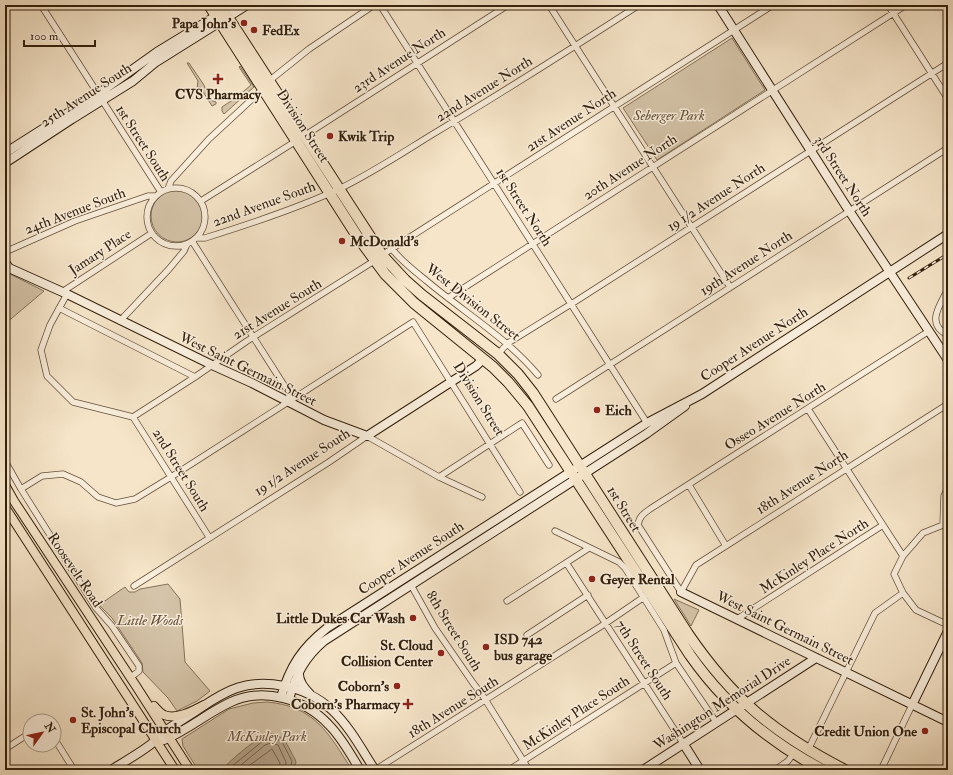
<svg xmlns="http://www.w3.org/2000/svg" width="953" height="775" viewBox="0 0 953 775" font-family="'IM FELL Double Pica',serif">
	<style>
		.green { fill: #d5c4a9; stroke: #84725a }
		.water { fill: #b4a289; stroke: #806e57 }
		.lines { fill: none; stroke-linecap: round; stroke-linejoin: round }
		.shore { stroke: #74614a; stroke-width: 1 }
		.street-casing { stroke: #64513b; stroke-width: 7 }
		.secondary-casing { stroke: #33200c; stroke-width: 10 }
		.primary-casing { stroke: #33200c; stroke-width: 10 }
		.highway-casing { stroke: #33200c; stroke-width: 12 }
		.street { stroke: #f9eedc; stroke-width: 5.5 }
		.secondary { stroke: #f9eedc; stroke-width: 8 }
		.primary { stroke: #f6e5c9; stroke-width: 8 }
		.highway { stroke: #f6e5c9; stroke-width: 10 }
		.rail-casing { stroke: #33200c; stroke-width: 3 }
		.rail { stroke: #f9eedc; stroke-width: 1.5; stroke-dasharray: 4.5; stroke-linecap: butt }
		.poi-dot { fill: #8f2418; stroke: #f9eedc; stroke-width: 1.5 }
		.labels { text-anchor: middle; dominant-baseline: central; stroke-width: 3; stroke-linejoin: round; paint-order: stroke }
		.poi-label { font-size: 14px; font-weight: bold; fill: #33200c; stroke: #f9eedc; text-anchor: start }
		.street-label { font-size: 14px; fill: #33200c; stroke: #f9eedc }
		.park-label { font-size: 14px; font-style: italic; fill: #64513b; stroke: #f9eedc }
	</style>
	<rect width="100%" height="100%" fill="#f6e5c9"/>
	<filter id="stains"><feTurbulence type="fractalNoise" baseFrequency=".005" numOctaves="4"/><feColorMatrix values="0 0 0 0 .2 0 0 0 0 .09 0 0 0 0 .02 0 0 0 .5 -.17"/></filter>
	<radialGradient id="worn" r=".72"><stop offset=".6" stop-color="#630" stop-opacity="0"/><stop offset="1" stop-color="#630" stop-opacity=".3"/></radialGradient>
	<!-- green -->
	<path class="green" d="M732 38 765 90 657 160 623 108Z
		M187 63H189L204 85 210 100 216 102V104L212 106 200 87 197 89 198 81Z
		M240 66 254 87 224 114 222 111V107L237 97 251 85 239 67Z
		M151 216a26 26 0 1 1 52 0a26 26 0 1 1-52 0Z
		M5 270 8 273 44 291 5 324Z
		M168 584 180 599 185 662 210 691 197 701 177 711 168 698 143 672 142 663 112 618 99 605 125 587 129 592H135L140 589Z
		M674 599 699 610 691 626Z
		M267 702C315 706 329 734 352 770H198L183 746 182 739 229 709 253 703Z"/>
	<!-- water -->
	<path class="water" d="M270 733C287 737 287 746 295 759L296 762 294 770H222C230 760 259 736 270 733Z"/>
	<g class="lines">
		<!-- shore -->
		<path class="shore" d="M227 770 263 741 271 737 277 739 282 742 292 761 290 770
			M235 770 265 745 271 743 278 745 286 762 285 770
			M243 770 272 749 280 763 279 770"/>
		<!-- street casing -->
		<g class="street-casing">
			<path id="street" d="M41 5 161 192
				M380 5 647 423
				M549 5 730 287
				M888 5 948 99
				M269 81 309 49 374 5
				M304 136 508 5
				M147 217a29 29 0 1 1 58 0a29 29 0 1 1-58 0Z
				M168 189 171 181 209 139 263 89
				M201 201 296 141
				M197 238H205C250 224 296 209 339 189 372 173 402 153 433 134 503 92 571 49 639 5
				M192 241 289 393V401
				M392 249C402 262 416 272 428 282 465 313 507 338 538 375
				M5 252 75 221 148 196H156
				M382 255 773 5
				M948 289C940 305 925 324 948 335
				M62 292 152 233
				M67 294 50 325 41 350 47 376 73 402 133 417
				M448 298 906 5
				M59 308 195 377
				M120 321 169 269 184 251 187 244
				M929 331 650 509C643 514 639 517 638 525L681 592 696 565 948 404
				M498 354 508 343 576 301 948 63
				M556 399 948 148
				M808 409 903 556
				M133 417 195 377 247 341 374 261
				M133 417 209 537
				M5 461 21 489 96 608 112 626 139 666V671L131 677
				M439 477 522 423 549 465
				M689 485 726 546
				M21 489 42 476 63 474 81 482 98 497 116 503 135 499 171 477 413 322 520 492
				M943 525 944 496 948 487
				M555 531 619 562 625 568 664 630 676 663 716 722
				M567 564 683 743
				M411 585 435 628 473 683 483 696 529 770
				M134 586 329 462 367 436 439 477 482 497
				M903 593 916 610 948 625
				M507 601 589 548
				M737 619 883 525
				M527 635 588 595
				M37 720 39 721
				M54 738 74 770
				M5 749 30 733
				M808 750 875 613 903 593 894 574 903 556 923 533 943 525
				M375 770 603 625 644 597
				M509 770 676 663
				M775 770 788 761 793 754
				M881 770 912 705"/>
		</g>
		<!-- secondary casing -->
		<g class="secondary-casing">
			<path id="secondary" d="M718 5 846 206 948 360
				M5 153 98 94 157 52 234 5
				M5 163 72 119 133 81 156 62 247 5
				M5 262 9 268 67 294 212 365 252 383 324 420 367 436 451 382 476 366 483 359
				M681 592 948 722
				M299 672C298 681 304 688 310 694
				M281 697C290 666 302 648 327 628L647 423 702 394 948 234
				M289 699C296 675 304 658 324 641L646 434 685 406
				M912 705 948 631
				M164 740C188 730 207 713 231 702 264 687 305 699 329 725 342 738 351 755 360 770
				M683 743 700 770
				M111 770C124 762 138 754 150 745 156 740 162 734 168 729 178 722 189 716 199 709 228 689 248 679 284 686 301 689 319 698 332 710 350 727 362 750 375 770
				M643 770 816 658"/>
		</g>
		<!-- primary casing -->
		<g class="primary-casing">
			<path id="primary" d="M5 485 14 501 136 686 190 770
				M5 507 175 770
				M154 706C157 709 160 713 164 715 176 720 193 711 204 705"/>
		</g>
		<!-- highway casing -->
		<g class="highway-casing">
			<path id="highway" d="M209 5 357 236 385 274 414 303 493 367 508 382 528 406 690 655C725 705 769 742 823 770
				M220 5 382 255 405 280 422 295 498 354 518 374 533 393 688 634C733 700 775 734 845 770"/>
		</g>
		<!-- street -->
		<use href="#street" class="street"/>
		<!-- secondary -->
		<use href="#secondary" class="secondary"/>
		<!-- primary -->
		<use href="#primary" class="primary"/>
		<!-- highway -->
		<use href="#highway" class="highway"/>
		<!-- rail casing -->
		<g class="rail-casing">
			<path id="rail" d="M909 278 948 254"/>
		</g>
		<!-- rail -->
		<use href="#rail" class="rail"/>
	</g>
	<!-- markers -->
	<g class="poi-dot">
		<circle cx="244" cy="23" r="4"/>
		<circle cx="254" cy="30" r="4"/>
		<path d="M216 73h4v4h4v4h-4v4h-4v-4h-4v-4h4z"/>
		<circle cx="330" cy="136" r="4"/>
		<circle cx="342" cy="241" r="4"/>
		<circle cx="597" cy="410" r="4"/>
		<circle cx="592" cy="579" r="4"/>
		<circle cx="413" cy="618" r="4"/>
		<circle cx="486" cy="647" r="4"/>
		<circle cx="441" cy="653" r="4"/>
		<circle cx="397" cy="686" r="4"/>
		<path d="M406 698h4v4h4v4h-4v4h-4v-4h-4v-4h4z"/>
		<circle cx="73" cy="720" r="4"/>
		<circle cx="925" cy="731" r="4"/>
	</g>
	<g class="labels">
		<!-- poi labels -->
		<g class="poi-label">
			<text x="236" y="23" text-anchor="end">Papa John's</text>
			<text x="262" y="30">FedEx</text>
			<text x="218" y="94" text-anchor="middle">CVS Pharmacy</text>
			<text x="338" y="136">Kwik Trip</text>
			<text x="350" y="241">McDonald's</text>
			<text x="605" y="410">Eich</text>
			<text x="600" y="579">Geyer Rental</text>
			<text x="405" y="618" text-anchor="end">Little Dukes Car Wash</text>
			<text x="494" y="639">ISD 742<tspan x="494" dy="16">bus garage</tspan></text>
			<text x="433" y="645" text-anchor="end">St. Cloud<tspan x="433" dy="16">Collision Center</tspan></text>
			<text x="389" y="686" text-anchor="end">Coborn's</text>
			<text x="400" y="704" text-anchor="end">Coborn's Pharmacy</text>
			<text x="81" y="712">St. John’s<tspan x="81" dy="16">Episcopal Church</tspan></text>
			<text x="917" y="731" text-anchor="end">Credit Union One</text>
		</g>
		<!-- street labels -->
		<g class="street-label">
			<text transform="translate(399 60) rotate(-33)">23rd Avenue North</text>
			<text transform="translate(484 89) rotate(-32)">22nd Avenue North</text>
			<text transform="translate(86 95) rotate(-33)">25th Avenue South</text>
			<text transform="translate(571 120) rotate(-33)">21st Avenue North</text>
			<text transform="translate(303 126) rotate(57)">Division Street</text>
			<text transform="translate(143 143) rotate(57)">1st Street South</text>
			<text transform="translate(630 167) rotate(-33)">20th Avenue North</text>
			<text transform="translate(843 176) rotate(57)">3rd Street North</text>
			<text transform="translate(716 197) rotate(-33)">19 1/2 Avenue North</text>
			<text transform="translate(264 204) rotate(-20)">22nd Avenue South</text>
			<text transform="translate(524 207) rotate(57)">1st Street North</text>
			<text transform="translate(75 211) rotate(-21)">24th Avenue South</text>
			<text transform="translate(100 252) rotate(-33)">Jamary Place</text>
			<text transform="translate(746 263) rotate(-33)">19th Avenue North</text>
			<text transform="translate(473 302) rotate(38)">West Division Street</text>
			<text transform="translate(277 309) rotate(-32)">21st Avenue South</text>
			<text transform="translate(754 344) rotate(-33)">Cooper Avenue North</text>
			<text transform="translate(248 369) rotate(26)">West Saint Germain Street</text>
			<text transform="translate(479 399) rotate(58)">Division Street</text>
			<text transform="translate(775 416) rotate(-32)">Osseo Avenue North</text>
			<text transform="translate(302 462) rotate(-33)">19 1/2 Avenue South</text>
			<text transform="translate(181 470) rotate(58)">2nd Street South</text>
			<text transform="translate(802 482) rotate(-33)">18th Avenue North</text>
			<text transform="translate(624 509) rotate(58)">1st Street</text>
			<text transform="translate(814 556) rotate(-33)">McKinley Place North</text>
			<text transform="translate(411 558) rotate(-33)">Cooper Avenue South</text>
			<text transform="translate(75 570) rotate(56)">Roosevelt Road</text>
			<text transform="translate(785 628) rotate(26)">West Saint Germain Street</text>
			<text transform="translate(454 631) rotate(58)">8th Street South</text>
			<text transform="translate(644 660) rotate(57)">7th Street South</text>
			<text transform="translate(722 703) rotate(-33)">Washington Memorial Drive</text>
			<text transform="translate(453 707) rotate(-32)">18th Avenue South</text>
			<text transform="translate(576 713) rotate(-33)">McKinley Place South</text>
		</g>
		<!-- park labels -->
		<g class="park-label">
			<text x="669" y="115">Seberger Park</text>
			<text x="150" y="620">Little Woods</text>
			<text x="267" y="736">McKinley Park</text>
		</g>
	</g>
	<!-- margin -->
	<rect width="953" height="775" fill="none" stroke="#f6e5c9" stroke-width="20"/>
	<rect x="6" y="6" width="941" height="763" fill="none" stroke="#33200c" stroke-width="2"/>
	<rect x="10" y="10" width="933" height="755" fill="none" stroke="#33200c"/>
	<!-- north arrow -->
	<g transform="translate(42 733) rotate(57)"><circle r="19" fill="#f9eedc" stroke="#aa9c89"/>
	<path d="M0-3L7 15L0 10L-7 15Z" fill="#8f2418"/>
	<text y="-6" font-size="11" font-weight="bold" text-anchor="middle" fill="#33200c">N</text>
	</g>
	<!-- scale -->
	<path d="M24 40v6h71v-6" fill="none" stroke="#33200c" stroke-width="2"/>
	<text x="30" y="40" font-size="12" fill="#33200c" stroke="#f9eedc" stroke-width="3" paint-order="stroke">100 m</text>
	<rect width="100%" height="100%" filter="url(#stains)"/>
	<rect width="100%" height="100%" fill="url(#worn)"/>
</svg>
